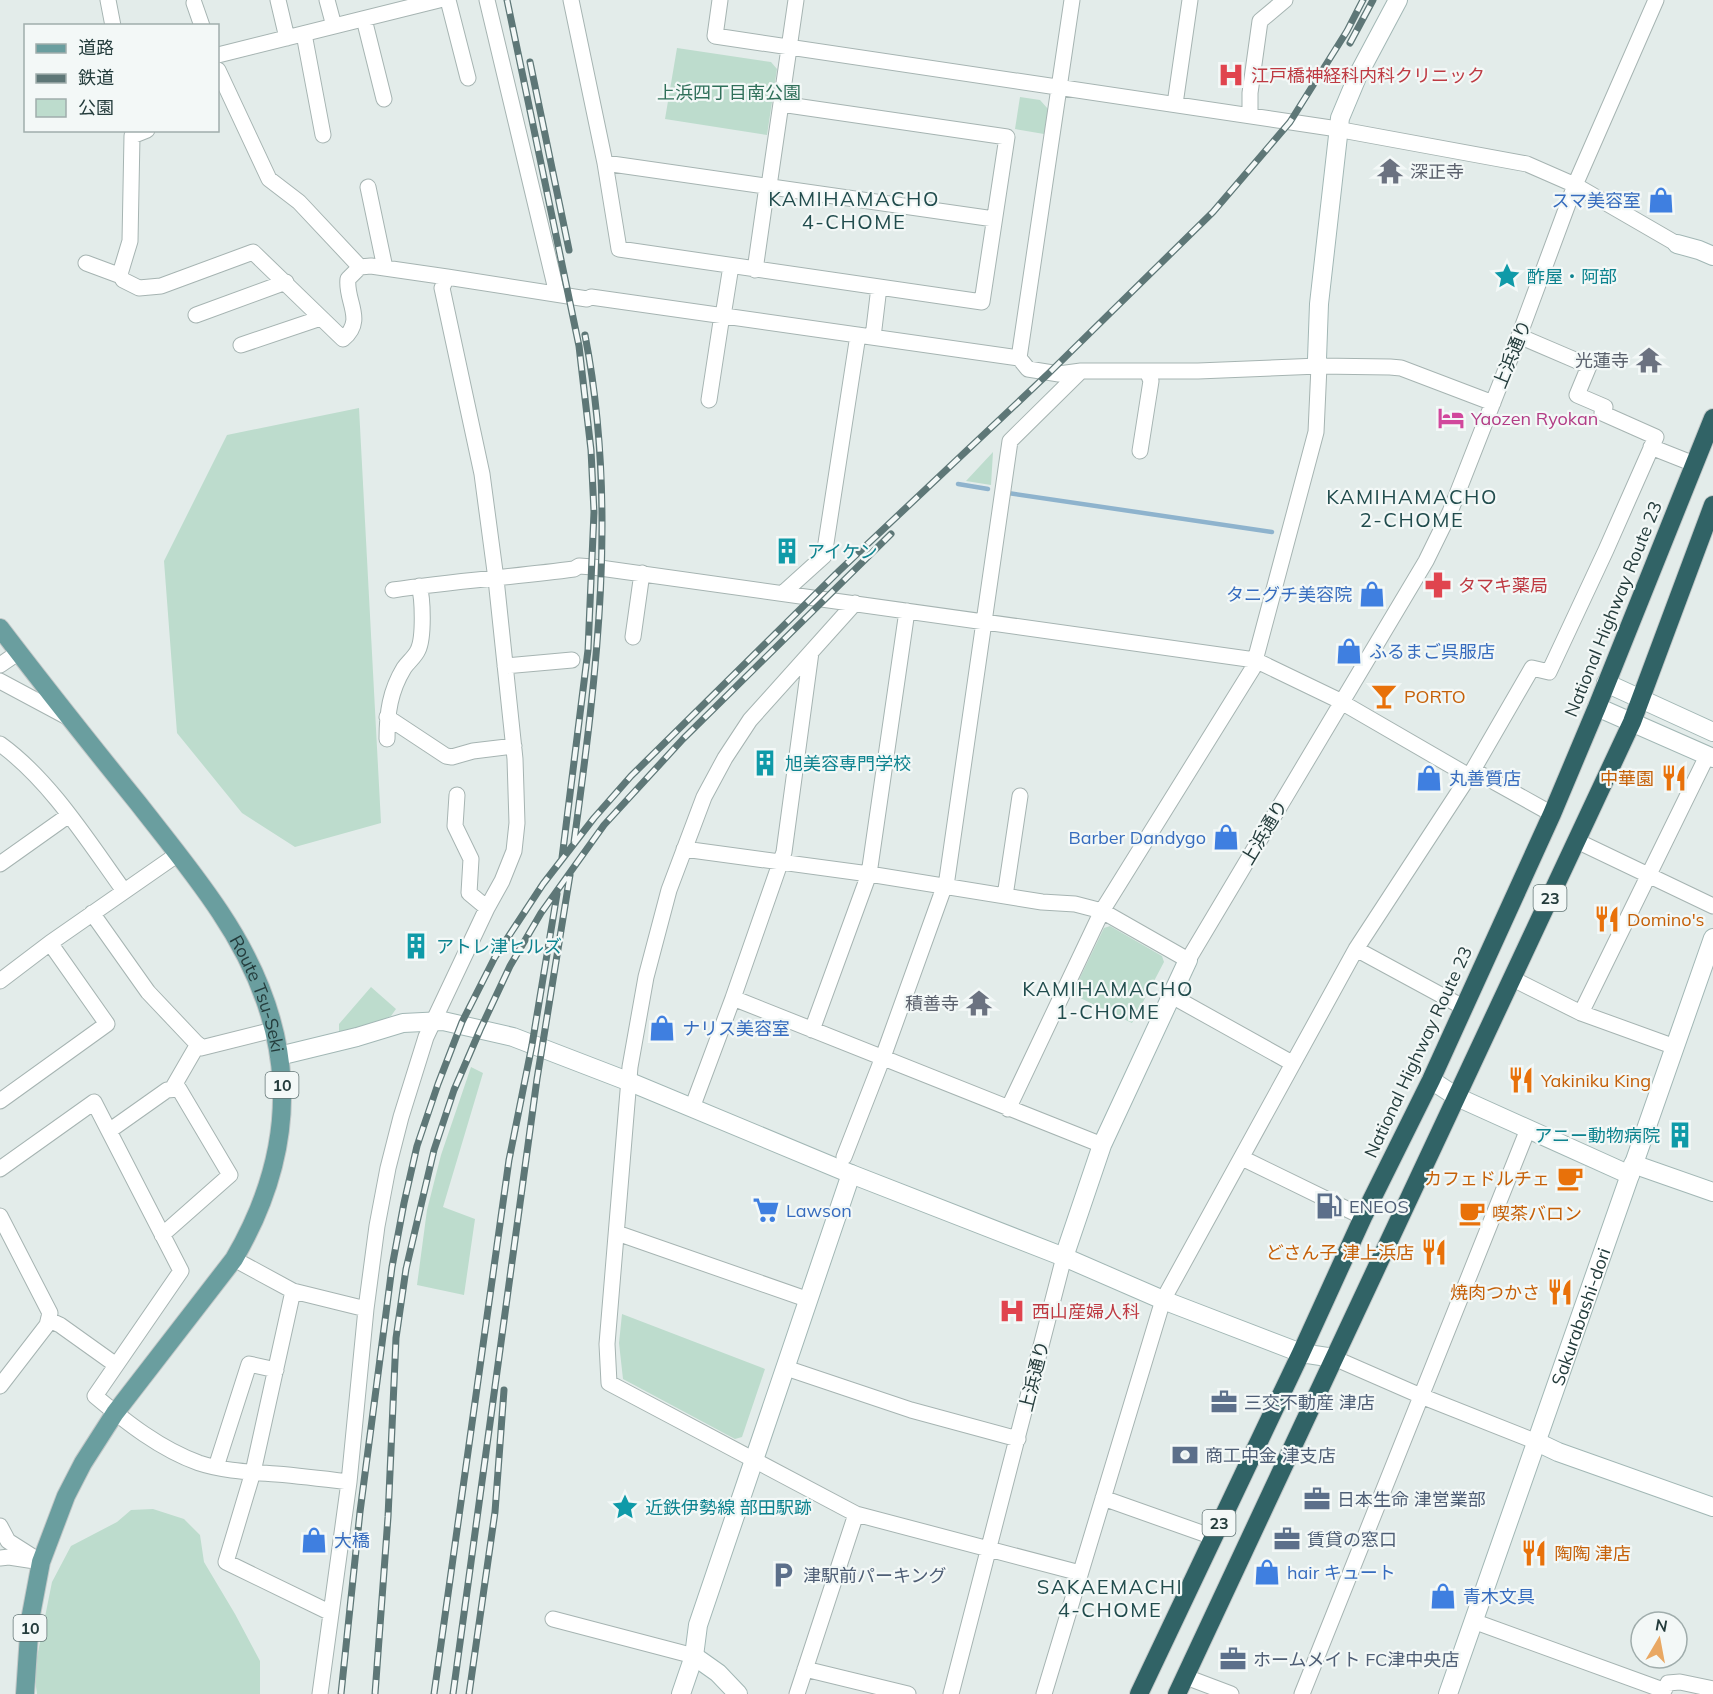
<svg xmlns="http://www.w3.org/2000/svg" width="1713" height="1694" viewBox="0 0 1713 1694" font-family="Mulish,'Noto Sans JP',sans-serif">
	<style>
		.green { fill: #bddccd }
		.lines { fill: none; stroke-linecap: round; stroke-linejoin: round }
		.stream { stroke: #8eb3cd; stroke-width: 4.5 }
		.street-casing { stroke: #a6b4b2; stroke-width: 17 }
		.secondary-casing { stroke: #a2b7b5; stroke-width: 20 }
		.primary-casing { stroke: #c2c8c8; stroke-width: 20 }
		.highway-casing { stroke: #c2c8c8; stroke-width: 20 }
		.street { stroke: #fff; stroke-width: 15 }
		.secondary { stroke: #fff; stroke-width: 18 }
		.primary { stroke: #6a9e9f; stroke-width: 18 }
		.highway { stroke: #316366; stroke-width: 18 }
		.rail-casing { stroke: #5e7777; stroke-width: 7 }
		.rail { stroke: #f3f8f7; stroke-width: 4.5; stroke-dasharray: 14; stroke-linecap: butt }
		.labels { text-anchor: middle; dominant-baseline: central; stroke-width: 4.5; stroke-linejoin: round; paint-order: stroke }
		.shield { fill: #f3f8f7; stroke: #627474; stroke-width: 1.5 }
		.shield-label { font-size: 16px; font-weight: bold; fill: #243c3c }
		.health-label { font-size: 18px; fill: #be3a42; stroke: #f3f8f7; text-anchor: start }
		.park-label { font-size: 18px; fill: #30705a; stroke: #f3f8f7 }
		.worship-label { font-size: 18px; fill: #5b616d; stroke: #f3f8f7; text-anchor: end }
		.shop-label { font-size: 18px; fill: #366cbe; stroke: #f3f8f7; text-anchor: start }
		.culture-label { font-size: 18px; fill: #0d838f; stroke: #f3f8f7; text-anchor: start }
		.street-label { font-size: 18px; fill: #243c3c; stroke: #f3f8f7 }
		.hotel-label { font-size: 18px; fill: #b23c85; stroke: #f3f8f7; text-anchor: start }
		.food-label { font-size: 18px; fill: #c56008; stroke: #f3f8f7; text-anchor: start }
		.service-label { font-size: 18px; fill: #4e5e75; stroke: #f3f8f7; text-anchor: start }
		.neighbourhood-label { font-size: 20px; letter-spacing: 1.5px; fill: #214c4d; stroke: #f3f8f7 }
	</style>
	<rect width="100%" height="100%" fill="#e3ecea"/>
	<!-- green -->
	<path class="green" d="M677 48 771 62 777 69 767 135 665 119Z
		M1020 97 1040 100 1048 109 1044 134 1015 129Z
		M359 408 381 823 295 847 242 813 177 733 164 561 227 435Z
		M993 452 991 485 966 481Z
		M1110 926 1162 956 1164 962 1132 1023 1072 994 1104 928Z
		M371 987 396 1009 391 1016 353 1033 339 1032V1024Z
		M471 1067 483 1073 443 1207 475 1219 464 1295 417 1285 427 1210 441 1155Z
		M622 1314 765 1369 742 1437 735 1439 623 1379 619 1343Z
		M153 1509 184 1519 200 1535 204 1562 235 1614 260 1661V1694H37L34 1672 52 1582 71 1546 117 1522 131 1510Z"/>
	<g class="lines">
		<!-- stream -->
		<path class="stream" d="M958 484 988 489
			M1008 493 1272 532"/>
		<!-- street casing -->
		<g class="street-casing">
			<path id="street" d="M108 0 113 26
				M278 0 287 38
				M327 0 334 26
				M448 0 468 78
				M487 0 557 294
				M571 0 605 163 619 249 982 302 1007 137 781 104
				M720 0 715 36 1331 128 1527 164 1575 185 1677 244
				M194 3 202 26
				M364 19 384 99
				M304 34 323 135
				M218 55 439 0
				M218 70 269 179 299 202 360 267
				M1175 104 1190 0
				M1250 116V93L1260 21 1285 0
				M147 130 132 136 130 241 120 274 123 280 139 288 161 286 253 252 343 339C366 320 345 301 348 279L360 267 371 266 447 277
				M605 163 994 219
				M769 186 796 0
				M368 187 385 268
				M86 263 121 276
				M755 270 767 186
				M196 315 286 282
				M723 316 731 266
				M873 337 879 287
				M241 345 321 318
				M1019 358 1072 0
				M709 400 722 315
				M1651 447 1694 464
				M1140 451 1151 381 1147 371
				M393 590C453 581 514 577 574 569L579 566 593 567 1255 660 1336 699 1469 776 1473 770 1552 814
				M783 593 824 556 858 335
				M855 603 750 720 725 758 704 797 669 890 646 977 630 1067 607 1344 609 1383 856 1514 1080 1573
				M633 637 642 573
				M0 665 19 652
				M505 666 572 660
				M0 681 69 718
				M387 717 446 756 452 757 473 751 514 746
				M387 739C387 713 390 691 404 668 408 662 415 657 418 650 424 638 423 598 419 586
				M0 744C50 780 88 841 124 891
				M1473 770 1532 668 1549 672 1606 550 1656 437 1602 413 1605 407 1577 395 1589 366 1519 336
				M457 795 455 826 471 859 469 893 487 908
				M1577 841 1713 906
				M684 849 869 874 1042 902 1075 904 1102 911 1188 960 1426 561 1450 512 1519 336 1575 185 1656 0
				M0 864 69 815
				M1005 896 1020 796
				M92 913 148 992 201 1048 273 1030
				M1356 949 1463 1007
				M1513 979 1581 1013 1675 1047
				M0 981 50 943 178 854
				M1170 995 1292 1063
				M733 998 784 852 811 652
				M1581 1013 1707 756
				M812 1030 869 874 907 611
				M172 1089 198 1044
				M0 1101 107 1024 50 943
				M692 1108 733 998 1102 1145
				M1008 1109 1102 911 1253 668 1316 432 1319 366
				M109 1131 167 1090 179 1089 230 1175 162 1235
				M844 1157 883 1057 947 879 1010 441 1081 371
				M1242 1158 1363 1217
				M0 1169 94 1102 181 1271 95 1396C126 1422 160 1449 199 1463 223 1471 250 1472 276 1474 300 1476 325 1479 349 1482
				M0 1216 50 1313 47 1325 0 1386
				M617 1233 809 1300
				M234 1259 293 1291 366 1309
				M293 1291 253 1472 226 1562 331 1613
				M49 1320 60 1325 116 1365
				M1334 1358 1421 1396 1537 1442
				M786 1368 911 1410 1018 1439
				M216 1467 249 1364 276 1370
				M1103 1498 1213 1537
				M0 1526 8 1541 41 1562
				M0 1558 9 1557 35 1561
				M553 1619 694 1656
				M1473 1621 1663 1690
				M805 1669 908 1694
				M1186 1677 1231 1694
				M320 1694 349 1482 366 1309 377 1226 388 1168 401 1117 426 1037 487 908 502 881 514 851 517 823 515 759 496 579 482 474 442 288 447 277 587 299 591 297 1019 358 1028 369 1059 374 1081 371H1198L1319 366 1390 367 1401 368 1493 403
				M797 1694 856 1514
				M951 1694 1064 1257
				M1044 1694 1163 1300 1356 949 1469 776
				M1302 1694 1528 1129
				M1662 1694 1668 1683 1680 1682 1713 1689"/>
		</g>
		<!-- secondary casing -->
		<g class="secondary-casing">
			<g id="secondary">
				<path d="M1677 244 1699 250 1713 256"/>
				<path d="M1319 366 1317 359 1319 304 1340 118 1358 75 1398 0"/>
				<path d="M1606 683 1713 732"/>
				<path d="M1597 707 1713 758"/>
				<path d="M279 1056 357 1037 403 1023 443 1021 513 1037 630 1082 851 1174 1064 1257 1163 1300 1301 1353 1334 1358"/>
				<path d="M1431 1080 1457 1097 1630 1175"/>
				<path d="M1633 1164 1713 1192"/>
				<path d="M1064 1257 1102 1145 1188 960"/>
				<path d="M1537 1442 1558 1452 1713 1507"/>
				<path d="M694 1656 718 1673 738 1694"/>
				<path d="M681 1694 694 1656 698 1625 851 1174"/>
				<path id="s1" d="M1448 1694 1713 938"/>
			</g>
		</g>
		<!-- primary casing -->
		<g class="primary-casing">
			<g id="primary">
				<path id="s2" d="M0 628C45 687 91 745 138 803 166 839 195 874 220 912 296 1026 304 1139 234 1259L115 1413 83 1463 66 1496 41 1562 30 1620 25 1694"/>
			</g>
		</g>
		<!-- highway casing -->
		<g class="highway-casing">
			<path id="highway" d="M1139 1694 1301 1353 1363 1217 1431 1080 1552 814 1597 707 1713 418
				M1177 1694 1632 722 1713 505"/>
		</g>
		<!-- street -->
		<use href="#street" class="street"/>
		<!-- secondary -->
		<use href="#secondary" class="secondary"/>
		<!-- primary -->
		<use href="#primary" class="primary"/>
		<!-- highway -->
		<use href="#highway" class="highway"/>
		<!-- rail casing -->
		<g class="rail-casing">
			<path id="rail" d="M507 0 579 346 591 450 594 512 588 650 562 858
				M1350 43 1373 0
				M530 62 569 250
				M574 842C597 673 618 505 585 335
				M341 1694 360 1512 392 1267 404 1203 417 1146 438 1084 462 1022 495 957 543 884 594 818 631 776 839 571 1049 373 1213 212 1290 122 1347 31 1363 0
				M375 1694 388 1517 396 1338 406 1269 434 1150 454 1090 480 1030 510 966 541 913 604 825 683 739 891 534
				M434 1694 509 1160 532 1045 557 894
				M453 1694 537 1079 570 875
				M469 1694 495 1512 504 1390"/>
		</g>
		<!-- rail -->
		<use href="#rail" class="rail"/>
	</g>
	<!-- icons -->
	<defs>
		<g id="hospital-bare" transform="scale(2.07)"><path d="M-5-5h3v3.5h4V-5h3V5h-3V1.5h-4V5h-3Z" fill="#e0444e" stroke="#f3f8f7" stroke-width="2.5" paint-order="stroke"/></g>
		<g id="temple-bare" transform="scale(2.07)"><path d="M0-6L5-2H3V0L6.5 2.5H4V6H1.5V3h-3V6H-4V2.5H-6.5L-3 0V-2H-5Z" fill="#6b7280" stroke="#f3f8f7" stroke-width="2.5" paint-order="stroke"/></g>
		<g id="shop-bare" transform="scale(2.07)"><path d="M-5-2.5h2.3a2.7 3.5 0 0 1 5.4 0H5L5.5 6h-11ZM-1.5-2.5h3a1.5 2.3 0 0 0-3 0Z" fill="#3f7fe0" stroke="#f3f8f7" stroke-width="2.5" paint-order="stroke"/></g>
		<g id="sight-bare" transform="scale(2.07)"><path d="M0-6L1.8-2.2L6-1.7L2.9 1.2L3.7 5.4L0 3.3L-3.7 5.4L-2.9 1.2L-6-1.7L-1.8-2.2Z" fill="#0f9aa8" stroke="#f3f8f7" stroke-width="2.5" paint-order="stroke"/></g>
		<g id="hotel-bare" transform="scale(2.07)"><path d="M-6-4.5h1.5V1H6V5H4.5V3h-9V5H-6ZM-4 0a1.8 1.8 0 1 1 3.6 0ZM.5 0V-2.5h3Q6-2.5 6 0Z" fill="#d1479c" stroke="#f3f8f7" stroke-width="2.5" paint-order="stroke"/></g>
		<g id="building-bare" transform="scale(2.07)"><path d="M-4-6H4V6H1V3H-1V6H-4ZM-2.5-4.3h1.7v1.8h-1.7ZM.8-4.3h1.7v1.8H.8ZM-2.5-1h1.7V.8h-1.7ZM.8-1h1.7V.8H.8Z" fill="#0f9aa8" stroke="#f3f8f7" stroke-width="2.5" paint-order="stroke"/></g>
		<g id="pharmacy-bare" transform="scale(2.07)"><path d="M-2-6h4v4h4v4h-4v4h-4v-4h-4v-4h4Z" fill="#e0444e" stroke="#f3f8f7" stroke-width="2.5" paint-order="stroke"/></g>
		<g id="bar-bare" transform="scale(2.07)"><path d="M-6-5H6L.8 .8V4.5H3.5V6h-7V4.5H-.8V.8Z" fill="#e8710a" stroke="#f3f8f7" stroke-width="2.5" paint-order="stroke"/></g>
		<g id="restaurant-bare" transform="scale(2.07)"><path d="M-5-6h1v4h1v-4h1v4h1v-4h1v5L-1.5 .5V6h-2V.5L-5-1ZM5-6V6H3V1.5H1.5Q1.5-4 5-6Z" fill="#e8710a" stroke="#f3f8f7" stroke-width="2.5" paint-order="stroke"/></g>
		<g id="cafe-bare" transform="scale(2.07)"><path d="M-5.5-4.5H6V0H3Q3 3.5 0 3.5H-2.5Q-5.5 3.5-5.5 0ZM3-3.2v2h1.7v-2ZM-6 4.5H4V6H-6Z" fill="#e8710a" stroke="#f3f8f7" stroke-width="2.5" paint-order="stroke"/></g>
		<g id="fuel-bare" transform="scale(2.07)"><path d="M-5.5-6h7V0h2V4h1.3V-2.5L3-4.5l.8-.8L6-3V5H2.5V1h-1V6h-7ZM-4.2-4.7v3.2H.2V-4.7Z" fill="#5c6f8a" stroke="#f3f8f7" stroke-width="2.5" paint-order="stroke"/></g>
		<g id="supermarket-bare" transform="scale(2.07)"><path d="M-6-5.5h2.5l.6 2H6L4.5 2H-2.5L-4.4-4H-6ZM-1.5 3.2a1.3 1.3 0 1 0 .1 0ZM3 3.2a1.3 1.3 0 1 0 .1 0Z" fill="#3f7fe0" stroke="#f3f8f7" stroke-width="2.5" paint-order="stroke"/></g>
		<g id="office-bare" transform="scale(2.07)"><path d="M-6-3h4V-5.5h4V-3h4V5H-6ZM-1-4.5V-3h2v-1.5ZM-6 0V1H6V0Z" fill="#5c6f8a" stroke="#f3f8f7" stroke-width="2.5" paint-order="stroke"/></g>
		<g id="bank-bare" transform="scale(2.07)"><path d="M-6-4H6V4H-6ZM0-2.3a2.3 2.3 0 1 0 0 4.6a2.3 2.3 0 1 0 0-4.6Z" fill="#5c6f8a" stroke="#f3f8f7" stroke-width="2.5" paint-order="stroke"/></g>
		<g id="parking-bare" transform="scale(2.07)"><path d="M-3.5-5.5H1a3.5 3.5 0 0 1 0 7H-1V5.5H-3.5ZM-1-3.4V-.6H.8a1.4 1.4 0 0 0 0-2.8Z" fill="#5c6f8a" stroke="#f3f8f7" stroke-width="2.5" paint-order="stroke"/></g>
	</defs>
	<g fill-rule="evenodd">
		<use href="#hospital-bare" x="1231" y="75"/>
		<use href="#temple-bare" x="1390" y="171"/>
		<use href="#shop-bare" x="1661" y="200"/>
		<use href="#sight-bare" x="1507" y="276"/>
		<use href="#temple-bare" x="1649" y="360"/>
		<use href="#hotel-bare" x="1451" y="418"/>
		<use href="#building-bare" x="787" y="551"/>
		<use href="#pharmacy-bare" x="1438" y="585"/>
		<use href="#shop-bare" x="1372" y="594"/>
		<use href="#shop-bare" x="1349" y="651"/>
		<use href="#bar-bare" x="1384" y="696"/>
		<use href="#building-bare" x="765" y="763"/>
		<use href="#shop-bare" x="1429" y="778"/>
		<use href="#restaurant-bare" x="1674" y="778"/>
		<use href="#shop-bare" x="1226" y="837"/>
		<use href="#restaurant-bare" x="1607" y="919"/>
		<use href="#building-bare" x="416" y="946"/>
		<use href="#temple-bare" x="979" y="1003"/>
		<use href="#shop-bare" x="662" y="1028"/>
		<use href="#restaurant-bare" x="1521" y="1080"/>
		<use href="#building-bare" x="1680" y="1135"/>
		<use href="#cafe-bare" x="1570" y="1178"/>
		<use href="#fuel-bare" x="1329" y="1206"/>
		<use href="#supermarket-bare" x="766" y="1210"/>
		<use href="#cafe-bare" x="1472" y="1213"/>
		<use href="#restaurant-bare" x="1434" y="1252"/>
		<use href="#restaurant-bare" x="1560" y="1292"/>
		<use href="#hospital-bare" x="1012" y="1311"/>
		<use href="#office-bare" x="1224" y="1402"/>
		<use href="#bank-bare" x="1185" y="1455"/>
		<use href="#office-bare" x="1317" y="1499"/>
		<use href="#sight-bare" x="625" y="1507"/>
		<use href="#office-bare" x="1287" y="1539"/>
		<use href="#shop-bare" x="314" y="1540"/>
		<use href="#restaurant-bare" x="1534" y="1553"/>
		<use href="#shop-bare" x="1267" y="1572"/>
		<use href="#parking-bare" x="783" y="1575"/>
		<use href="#shop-bare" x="1443" y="1596"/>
		<use href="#office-bare" x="1233" y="1659"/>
	</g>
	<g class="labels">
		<!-- shield labels -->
		<g class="shield">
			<rect x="1533.5" y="885" width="33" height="26" rx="4.5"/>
			<rect x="265.5" y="1072" width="33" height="26" rx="4.5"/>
			<rect x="1202.5" y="1510" width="33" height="26" rx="4.5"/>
			<rect x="13.5" y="1615" width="33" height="26" rx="4.5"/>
		</g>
		<g class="shield-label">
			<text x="1550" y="898">23</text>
			<text x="282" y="1085">10</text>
			<text x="1219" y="1523">23</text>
			<text x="30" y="1628">10</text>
		</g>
		<!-- health labels -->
		<g class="health-label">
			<text x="1251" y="75">江戸橋神経科内科クリニック</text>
			<text x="1458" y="585">タマキ薬局</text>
			<text x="1032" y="1311">西山産婦人科</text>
		</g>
		<!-- park labels -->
		<g class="park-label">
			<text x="729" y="92">上浜四丁目南公園</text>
		</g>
		<!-- worship labels -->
		<g class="worship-label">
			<text x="1410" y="171" text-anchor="start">深正寺</text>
			<text x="1629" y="360">光蓮寺</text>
			<text x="959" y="1003">積善寺</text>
		</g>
		<!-- shop labels -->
		<g class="shop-label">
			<text x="1641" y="200" text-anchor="end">スマ美容室</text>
			<text x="1352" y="594" text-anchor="end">タニグチ美容院</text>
			<text x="1369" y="651">ふるまご呉服店</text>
			<text x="1449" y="778">丸善質店</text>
			<text x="1206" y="837" text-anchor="end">Barber Dandygo</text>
			<text x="682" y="1028">ナリス美容室</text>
			<text x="786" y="1210">Lawson</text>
			<text x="334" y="1540">大橋</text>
			<text x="1287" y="1572">hair キュート</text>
			<text x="1463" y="1596">青木文具</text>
		</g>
		<!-- culture labels -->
		<g class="culture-label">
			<text x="1527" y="276">酢屋・阿部</text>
			<text x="807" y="551">アイケン</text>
			<text x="785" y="763">旭美容専門学校</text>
			<text x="436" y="946">アトレ津ヒルズ</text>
			<text x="1660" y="1135" text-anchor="end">アニー動物病院</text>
			<text x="645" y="1507">近鉄伊勢線 部田駅跡</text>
		</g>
		<!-- street labels -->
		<g class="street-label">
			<text transform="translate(1512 354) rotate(-68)">上浜通り</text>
			<text transform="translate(1613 609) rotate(-68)">National Highway Route 23</text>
			<text transform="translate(1264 832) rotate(-59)">上浜通り</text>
			<text stroke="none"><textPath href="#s2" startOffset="450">Route Tsu-Seki</textPath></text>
			<text transform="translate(1418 1052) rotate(-65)">National Highway Route 23</text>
			<text stroke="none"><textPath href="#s1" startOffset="400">Sakurabashi-dori</textPath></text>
			<text transform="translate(1034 1376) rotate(-76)">上浜通り</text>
		</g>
		<!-- hotel labels -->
		<g class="hotel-label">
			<text x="1471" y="418">Yaozen Ryokan</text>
		</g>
		<!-- food labels -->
		<g class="food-label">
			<text x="1404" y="696">PORTO</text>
			<text x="1654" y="778" text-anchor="end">中華園</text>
			<text x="1627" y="919">Domino's</text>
			<text x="1541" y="1080">Yakiniku King</text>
			<text x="1550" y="1178" text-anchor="end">カフェドルチェ</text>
			<text x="1492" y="1213">喫茶バロン</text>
			<text x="1414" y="1252" text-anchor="end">どさん子 津上浜店</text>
			<text x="1540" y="1292" text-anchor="end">焼肉つかさ</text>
			<text x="1554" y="1553">陶陶 津店</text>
		</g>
		<!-- service labels -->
		<g class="service-label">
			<text x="1349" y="1206">ENEOS</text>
			<text x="1244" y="1402">三交不動産 津店</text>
			<text x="1205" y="1455">商工中金 津支店</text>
			<text x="1337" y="1499">日本生命 津営業部</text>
			<text x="1307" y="1539">賃貸の窓口</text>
			<text x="803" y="1575">津駅前パーキング</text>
			<text x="1253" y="1659">ホームメイト FC津中央店</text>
		</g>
		<!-- neighbourhood labels -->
		<g class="neighbourhood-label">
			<text x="854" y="198">KAMIHAMACHO<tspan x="854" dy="23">4-CHOME</tspan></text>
			<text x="1412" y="496">KAMIHAMACHO<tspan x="1412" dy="23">2-CHOME</tspan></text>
			<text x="1108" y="988">KAMIHAMACHO<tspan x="1108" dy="23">1-CHOME</tspan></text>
			<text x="1110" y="1586">SAKAEMACHI<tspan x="1110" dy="23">4-CHOME</tspan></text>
		</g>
	</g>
	<!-- legend -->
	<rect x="24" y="24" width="195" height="108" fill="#f3f8f7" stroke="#a0adac" stroke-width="1.5"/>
	<rect x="36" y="44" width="30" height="9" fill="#6a9e9f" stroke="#a0adac" stroke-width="1.5"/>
	<text x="78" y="54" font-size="18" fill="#243c3c">道路</text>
	<rect x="36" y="74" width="30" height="9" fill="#5e7777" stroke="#a0adac" stroke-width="1.5"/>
	<text x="78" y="84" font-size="18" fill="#243c3c">鉄道</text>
	<rect x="36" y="99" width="30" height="18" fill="#bddccd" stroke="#a0adac" stroke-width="1.5"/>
	<text x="78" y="114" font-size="18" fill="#243c3c">公園</text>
	<!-- north arrow -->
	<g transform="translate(1659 1640) rotate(10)"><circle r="28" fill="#f3f8f7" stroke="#a0adac" stroke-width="1.5"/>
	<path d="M0-4.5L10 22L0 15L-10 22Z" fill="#e9a863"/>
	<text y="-9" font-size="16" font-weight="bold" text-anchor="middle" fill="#243c3c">N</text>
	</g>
</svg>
